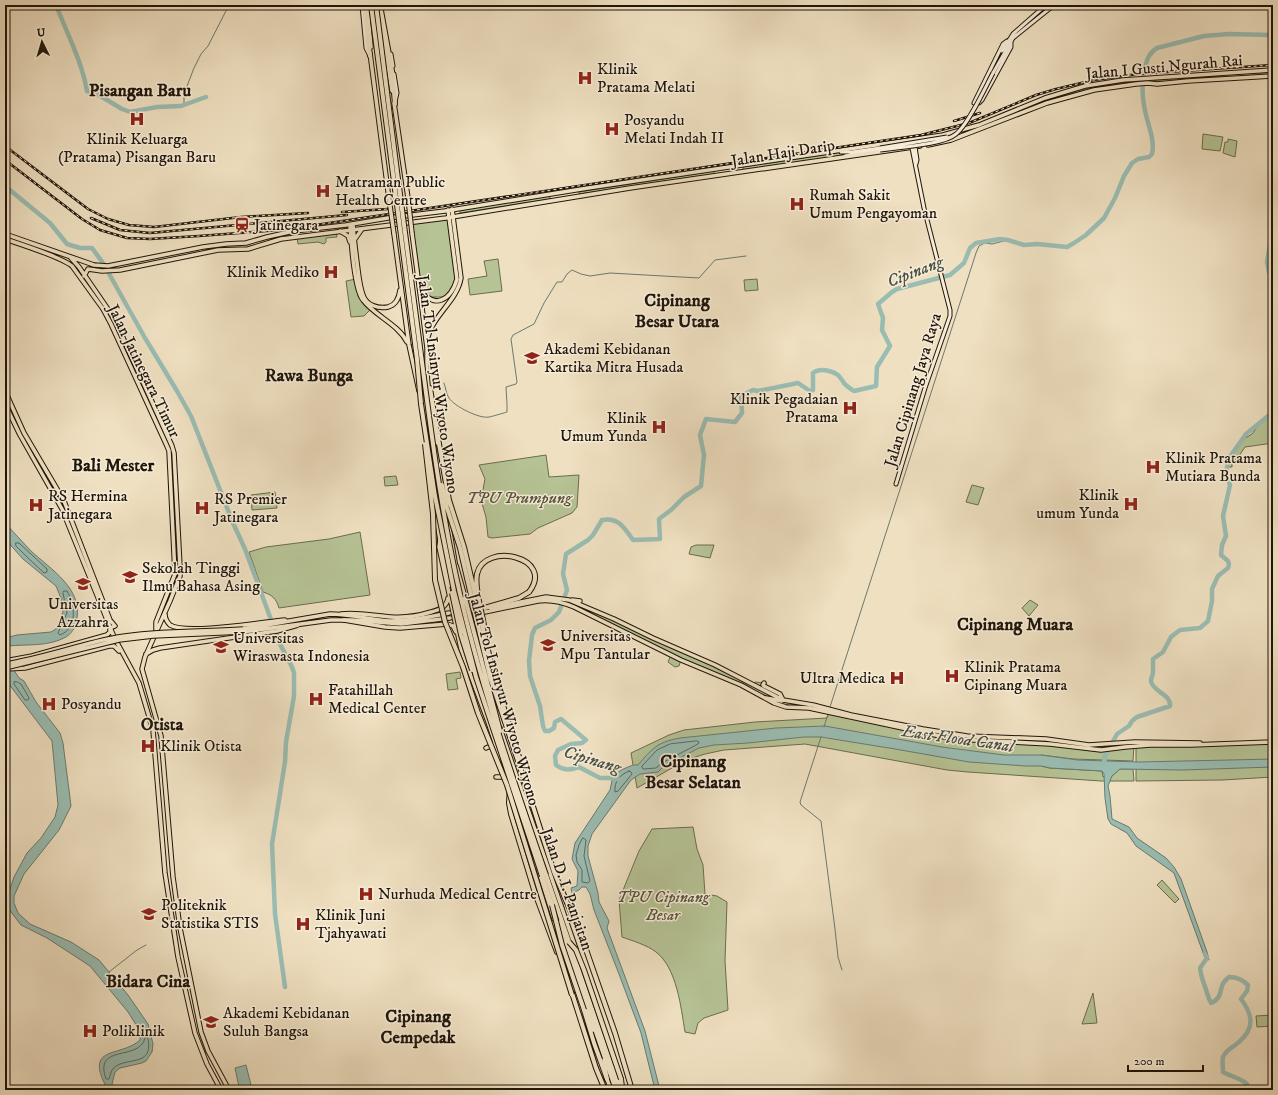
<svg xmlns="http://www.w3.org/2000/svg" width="1278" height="1095" viewBox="0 0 1278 1095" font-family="'IM FELL DW Pica',serif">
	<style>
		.green { fill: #b6c395; stroke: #6a6c50 }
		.water { fill: #9abdb3; stroke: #697a6f }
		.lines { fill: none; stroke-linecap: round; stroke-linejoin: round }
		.shore { stroke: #5c695e; stroke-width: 1 }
		.stream { stroke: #697a6f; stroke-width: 1 }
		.river { stroke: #9abdb3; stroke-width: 4.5 }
		.secondary-casing { stroke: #1f150a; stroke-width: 5 }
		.primary-casing { stroke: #1f150a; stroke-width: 5.5 }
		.trunk-casing { stroke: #1f150a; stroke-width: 5.5 }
		.motorway-casing { stroke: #1f150a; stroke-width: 6 }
		.secondary { stroke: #f5ebd7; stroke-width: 3 }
		.primary { stroke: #efe0c1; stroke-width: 3.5 }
		.trunk { stroke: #efe0c1; stroke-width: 3.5 }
		.motorway { stroke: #efe0c1; stroke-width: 4 }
		.rail-casing { stroke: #1f150a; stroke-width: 2.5 }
		.rail { stroke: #f5ebd7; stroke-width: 1; stroke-dasharray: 3; stroke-linecap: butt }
		.secondary-bridge-casing { stroke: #1f150a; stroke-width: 5; stroke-linecap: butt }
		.primary-bridge-casing { stroke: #1f150a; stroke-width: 5.5; stroke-linecap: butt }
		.trunk-bridge-casing { stroke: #1f150a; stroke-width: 5.5; stroke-linecap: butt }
		.motorway-bridge-casing { stroke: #1f150a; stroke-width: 6; stroke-linecap: butt }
		.secondary-bridge { stroke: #f5ebd7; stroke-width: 3 }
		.primary-bridge { stroke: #efe0c1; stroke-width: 3.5 }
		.trunk-bridge { stroke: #efe0c1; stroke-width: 3.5 }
		.motorway-bridge { stroke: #efe0c1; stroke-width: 4 }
		.labels { text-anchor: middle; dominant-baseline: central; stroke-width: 3; stroke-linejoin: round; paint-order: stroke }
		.street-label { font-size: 16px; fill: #1f150a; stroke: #f5ebd7 }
		.poi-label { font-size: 16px; fill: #1f150a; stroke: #f5ebd7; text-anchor: start }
		.park-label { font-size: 16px; font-style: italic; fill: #54523b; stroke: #f5ebd7 }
		.water-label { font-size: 17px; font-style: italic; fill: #4a5045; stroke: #f5ebd7 }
		.quarter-label { font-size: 18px; font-weight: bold; fill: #1f150a; stroke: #f5ebd7 }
	</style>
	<rect width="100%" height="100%" fill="#efe0c1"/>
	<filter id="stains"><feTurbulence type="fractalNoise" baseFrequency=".005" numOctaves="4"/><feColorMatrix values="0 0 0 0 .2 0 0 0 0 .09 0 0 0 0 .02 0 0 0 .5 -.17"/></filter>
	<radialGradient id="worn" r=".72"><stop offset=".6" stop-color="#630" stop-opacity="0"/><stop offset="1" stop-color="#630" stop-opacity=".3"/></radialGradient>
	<!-- green -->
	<path class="green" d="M1273 72V76L1215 80 1214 75Z
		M1209 76V79L1112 86 1045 103 1044 100 1085 89 1111 84Z
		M1203 134 1223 137 1220 151 1202 149Z
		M1228 139 1237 141 1235 157 1223 153 1225 142H1228Z
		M843 152 849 153 842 156 743 170V167L755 165 767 161 764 164Z
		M714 171V175L579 194V192Z
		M550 196V199L460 213V210L468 208Z
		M448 219 457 279 446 297H430L421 285 412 223Z
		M336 232 337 237 326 238V242L324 244 318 242 298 244 297 237Z
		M498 259 502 291 470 295 468 279 487 276 484 261Z
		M356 279 372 308 364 316 351 317 346 281Z
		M757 279 758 290 745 291 744 280Z
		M1271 414H1273V425L1271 426 1270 431H1273V443L1245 447 1239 456 1236 457V461L1232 462V467H1228L1230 459 1242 440 1252 434 1259 424Z
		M546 455 549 477 579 475 577 507 572 513 538 528 530 534 492 538 488 537 486 517 481 500 485 479 479 465Z
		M396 476 398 485 385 486 384 477Z
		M972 485 984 488 978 505 966 502Z
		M275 492 277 508 252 510 251 495Z
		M360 532 370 595 279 608C276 598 272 595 263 592L249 552 266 547 329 539Z
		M696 545H714L710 558 689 554 691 547Z
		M563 600H569L755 685 754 683 755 682 764 683 763 684 780 694 783 700 821 708 823 711 786 707 681 660 679 666 675 667 668 662 671 655 562 602Z
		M1030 600 1038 605 1029 616 1022 608Z
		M460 672 461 678 456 679 458 689 448 690 446 674Z
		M829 712 950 737 1050 744 1101 750 1134 746 1133 761 1073 759 1041 755V766L1050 768 1102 771 1103 777 1112 776 1120 769H1133L1134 781H1101L968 772 947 770 805 744 724 750 705 754 686 760 637 788 631 753 669 735 684 730 755 722 827 718Z
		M1273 742V777L1222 780 1136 781V746Z
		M693 827 697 849 703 865 705 894 717 896 727 902 725 961 728 1010 704 1018 698 1023 695 1034 685 1032C681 1008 677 968 656 952 647 945 633 941 622 937L619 900 639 851 652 829Z
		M1162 880 1179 899 1175 903 1157 885Z
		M1093 993 1097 1023 1082 1024Z
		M1273 1015V1026L1257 1027 1256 1016Z"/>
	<!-- water -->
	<path class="water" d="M5 523C13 532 22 541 30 550 51 570 85 589 76 623 75 628 71 634 66 637 48 647 27 644 9 646L5 656 19 678 24 681 36 702 60 733 63 743 71 806 59 830 24 874 14 896V903L18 913 30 924 71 942 99 960 128 995 148 1024 153 1044 152 1052 146 1061 142 1063 120 1068 115 1072 112 1084 114 1090H108C82 1044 121 1058 140 1040V1031L128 1012 90 966 47 938 21 925 8 908 7 898 14 877 27 853 41 838 55 817 58 805 52 741 5 679V638L17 635 51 632 56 629 63 612 61 598 56 586 23 559 5 539Z
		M825 726 942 747 1004 755H1041L1078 760 1139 762 1273 759V767L1182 770 1120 769 1112 776 1108 786 1110 796 1112 819 1129 827 1137 838 1166 858 1174 867 1181 879 1207 952 1209 960 1205 958 1174 873 1136 846 1127 833 1111 824 1108 819 1105 798 1104 774 1102 771 1050 768 1041 766H1026L969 762 895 749 821 737H804L748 743 714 745 699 748 664 766 658 772 640 774 631 780 592 834 588 846V856L598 893 599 902 609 921 607 928 645 1031 660 1090H655L641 1033 619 974 594 910 590 894 586 887H582L579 890 572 893 571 888 577 886 578 871 572 859 575 843 610 790 613 776 621 770 633 765H638C652 749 657 742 680 738L776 728Z
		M246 1065 251 1085 239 1087 235 1068Z"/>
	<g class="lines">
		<!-- shore -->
		<path class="shore" d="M16 543H19L47 569V572L44 573 26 556 16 546Z
			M64 591H67C75 605 78 628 60 635L58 633 67 613 63 593Z
			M17 682 21 684 29 698 28 700H25L14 684V682Z
			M697 741 699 742 698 744 662 763 656 768 644 769 642 768V766L657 750 670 744Z
			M629 771 631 772 632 774 618 791 615 792C614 781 620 775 629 771Z
			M583 838 586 840 584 856 590 881 588 883 582 882V870L577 862 576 855 579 845Z
			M147 1037 148 1039C154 1069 123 1055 112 1070 111 1072 110 1076 109 1079H106C93 1043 140 1062 145 1038Z"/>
		<!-- stream -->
		<path class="stream" d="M184 105V94L194 68 201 54 208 46 229 5
			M444 383C446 388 446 394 449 398 454 406 479 419 489 417 490 417 504 413 507 412V404L506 387 516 384 517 382 511 339 513 335 534 324 544 303 557 282H562L567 274 572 270 581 274 590 276 610 273 699 278 715 260 746 256
			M830 707 976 253 979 246 985 243 992 244 1008 240
			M824 727 828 714
			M821 737 800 802 801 805 821 821 835 929 838 957 842 970
			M109 972 137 950 146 945
			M300 1085 301 1090"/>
		<!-- river -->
		<path class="river" d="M56 5C67 33 82 62 87 91L97 94 122 109 130 112 157 107 181 106 206 97
			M5 186 50 223 67 244 80 248H92L103 263 145 338 177 391 191 416 233 523 245 549 280 644 292 667 294 673V696L286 742 285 762 272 844 275 914 285 987
			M1273 228 1267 262 1269 272 1273 279
			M1105 765 1104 758 1117 734 1129 726 1132 721 1137 717 1170 706C1171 695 1157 693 1152 684 1149 680 1153 677 1153 672 1153 668 1153 663 1153 659L1163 652 1171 637 1176 633 1180 630 1200 628 1208 621 1212 601V589L1218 576 1228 568 1229 564 1228 561 1221 555 1222 545 1226 536 1223 516 1230 485 1226 472 1229 458 1246 434 1273 412
			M618 779 611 778H600L579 767C570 770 564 771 556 765L555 756 558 750 571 744 582 743 586 740 561 719 555 722 554 728 549 731H545L543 726 540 706 530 676 529 661 532 635 535 628 551 620 559 612 567 590 563 574 566 554 588 540 593 535 602 520C618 517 624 527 633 540L660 539 659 519 671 510 684 497 701 486 704 455 700 435 706 419 735 422 742 413 741 396 753 390 758 391 798 383 810 391 813 390V373C820 368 831 370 838 375 840 377 842 380 844 383 846 386 850 388 854 391L876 386 877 367 890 346 882 330 883 318 878 304 892 292 897 289 950 275 964 263 970 248 976 243 1000 239 1008 240 1024 245 1037 244 1067 247 1074 243 1086 235 1104 218 1115 198 1124 176 1132 163 1138 159 1149 157 1152 154C1155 142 1149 127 1146 115 1142 99 1141 84 1145 68 1147 59 1149 53 1157 48L1204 36 1229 34 1273 35
			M1205 954 1207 958 1200 968C1201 977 1202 977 1204 984 1207 991 1207 996 1211 1003 1220 999 1220 994 1222 986 1223 982 1226 980 1229 977 1237 977 1242 979 1248 985L1247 991 1241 999C1253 1015 1255 1028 1239 1042 1234 1047 1226 1049 1223 1057 1222 1061 1223 1068 1223 1072 1232 1077 1240 1078 1247 1084V1090"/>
		<!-- secondary casing -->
		<g class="secondary-casing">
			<path id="secondary" d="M362 5 366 48 369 54
				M1007 41 1003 44 974 103H979L982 100 1011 47V41
				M1002 51 1013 34 1046 5
				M391 54 393 66
				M993 73 1013 38 1054 5
				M394 74 397 93 395 102
				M915 147 917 160 916 164
				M841 152H852L880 148
				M845 156 880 150
				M896 484 925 388 950 316V310L924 208 912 148"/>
		</g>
		<!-- primary casing -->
		<g class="primary-casing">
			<path id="primary" d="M928 145 951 140 1047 103 1094 90 1136 84 1148 83 1157 84 1188 81 1273 76
				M5 234 94 265 108 266 203 247 226 244 246 243 267 237 294 231 346 225 388 218 445 211 588 188 943 135 979 125 1045 98 1085 86 1123 80 1273 70
				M5 239C20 244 61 257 72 266L103 309 111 324 167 446 169 451 175 574 156 622V630
				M71 258 79 267 114 318 172 446 174 453 180 567V576L170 601 145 657 142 669 161 736 173 877 180 928 201 1032 208 1051 229 1090
				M84 276 88 269 102 271 120 270 218 250 248 249 281 239 446 218 630 188 920 146
				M5 391 24 433 64 501 110 620 115 626 110 628
				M5 404 20 435 62 509 114 637 139 683 153 730 165 873 178 957 195 1033 207 1064 221 1090
				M572 600 580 601
				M490 608 546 597 569 600 614 619 653 638 715 665 783 700 813 705 851 715 923 729 967 736 1046 739 1089 745 1135 742 1200 743
				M480 613 538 601C551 599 562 602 574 607L681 660 741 685 774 703 786 707 809 708 954 739 1050 744 1101 750 1125 747 1150 745H1191L1273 742
				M165 614C165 618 167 622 170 625 186 635 263 622 285 620
				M243 629 330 614C351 614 371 620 391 621 411 621 430 617 449 613
				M242 632 331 620H352L401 624 450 618
				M146 654 153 650 160 648 277 631 298 625
				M5 661 32 656 107 635 110 632V629
				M5 669 25 668 109 646H114L119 651
				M764 683 763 685 764 686 780 694 783 700
				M766 698 782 701"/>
		</g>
		<!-- trunk casing -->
		<g class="trunk-casing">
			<path id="trunk" d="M367 5 371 47
				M378 5 392 91
				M370 53 389 199
				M394 103 408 198
				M353 224C354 240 356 255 358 270 359 278 360 287 363 295 366 305 378 309 388 307 396 305 399 298 400 290
				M350 225C351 240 354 290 363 300 375 316 398 324 407 342
				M340 231 348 236 350 242
				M412 233 422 308 427 348V374L429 396 442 487
				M394 234 409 345 419 391
				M355 239 362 229
				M421 288C433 311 451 300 457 279L448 210
				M427 341C431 316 457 302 461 278L452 209
				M433 498 440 540 445 557
				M446 509 456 568
				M440 541 439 547 461 649 488 722 522 822
				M341 614C358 612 374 616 391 617 404 618 418 616 431 612 439 610 447 607 448 598
				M344 620 385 627 400 628 447 624 453 626 456 632
				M500 728 576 949
				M486 748 493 745
				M496 777H506
				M538 869 554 919
				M585 1008 593 1030
				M604 1060 607 1079 611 1090
				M614 1065 623 1090"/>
		</g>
		<!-- motorway casing -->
		<g class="motorway-casing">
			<path id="motorway" d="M364 5 370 56
				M380 5 392 71 395 104
				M430 388 439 444
				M440 540 441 549 450 585
				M456 566 465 598
				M481 609 519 598 529 592
				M510 786 509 803 511 814 535 893 557 952
				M529 794 554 872 582 938 615 1033 632 1090
				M546 875 620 1090
				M542 876 553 908
				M558 922 616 1090
				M572 993 596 1068 605 1090
				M584 1010 594 1043 607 1079
				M621 1079 622 1087"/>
		</g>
		<!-- secondary -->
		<use href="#secondary" class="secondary"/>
		<!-- primary -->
		<use href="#primary" class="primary"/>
		<!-- trunk -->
		<use href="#trunk" class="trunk"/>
		<!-- motorway -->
		<use href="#motorway" class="motorway"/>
		<!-- rail casing -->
		<g class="rail-casing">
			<path id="rail" d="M954 121 980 113
				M5 146 88 209 108 219 129 225 154 227 241 217 308 213
				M5 160 82 219 100 230 127 238 150 239 199 236 279 230 309 226 921 135 969 123 1036 95 1056 89 1094 80 1138 74 1273 65
				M342 212 388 209
				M91 218 120 230 150 233 347 215"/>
		</g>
		<!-- rail -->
		<use href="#rail" class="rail"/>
		<!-- secondary-bridge casing -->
		<g class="secondary-bridge-casing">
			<path id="secondary-bridge" d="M880 148 947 137
				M880 150C899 147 943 145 956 134 968 125 985 88 993 73"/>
		</g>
		<!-- primary-bridge casing -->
		<g class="primary-bridge-casing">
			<path id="primary-bridge" d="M5 664C43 658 80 644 118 637 159 630 201 632 243 629
				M5 668 119 640 153 636 242 632"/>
		</g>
		<!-- trunk-bridge casing -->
		<g class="trunk-bridge-casing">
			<path id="trunk-bridge" d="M408 198 412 233
				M389 199 394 234"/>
		</g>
		<!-- motorway-bridge casing -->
		<g class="motorway-bridge-casing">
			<path id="motorway-bridge" d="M371 5 417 359 421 404 435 496 454 591 476 677 542 876
				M376 5C389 111 403 218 417 324 428 408 438 493 456 576 478 678 512 776 546 875
				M425 444 433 514 435 580 445 622 463 667 478 713 507 785 572 995
				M439 444 449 500 464 547 494 676 519 757
				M442 485 447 508 460 548 490 677 529 794
				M452 593 461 635 472 670
				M465 598 500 731
				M484 626C482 611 474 588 477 574 484 541 556 557 529 592
				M552 905 562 945 584 1010
				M569 942 576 950 584 970 621 1079"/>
		</g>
		<!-- secondary-bridge -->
		<use href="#secondary-bridge" class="secondary-bridge"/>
		<!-- primary-bridge -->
		<use href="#primary-bridge" class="primary-bridge"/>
		<!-- trunk-bridge -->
		<use href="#trunk-bridge" class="trunk-bridge"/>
		<!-- motorway-bridge -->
		<use href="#motorway-bridge" class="motorway-bridge"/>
	</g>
	<!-- icons -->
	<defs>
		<g id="hospital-bare" transform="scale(1.2)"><path d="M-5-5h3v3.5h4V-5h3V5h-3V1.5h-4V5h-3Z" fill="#8f2418" stroke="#f5ebd7" stroke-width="2.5" paint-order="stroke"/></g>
		<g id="station-bare" transform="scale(1.2)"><path d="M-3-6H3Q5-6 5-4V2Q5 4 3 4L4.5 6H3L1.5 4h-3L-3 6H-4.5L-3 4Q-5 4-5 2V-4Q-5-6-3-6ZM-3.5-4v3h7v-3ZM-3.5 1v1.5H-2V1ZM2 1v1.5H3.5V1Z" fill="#8f2418" stroke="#f5ebd7" stroke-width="2.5" paint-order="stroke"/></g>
		<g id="university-bare" transform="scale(1.2)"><path d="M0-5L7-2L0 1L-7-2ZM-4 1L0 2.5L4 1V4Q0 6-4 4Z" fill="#8f2418" stroke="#f5ebd7" stroke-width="2.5" paint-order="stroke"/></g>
	</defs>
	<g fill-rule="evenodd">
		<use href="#hospital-bare" x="585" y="78"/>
		<use href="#hospital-bare" x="137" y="119"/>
		<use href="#hospital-bare" x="612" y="129"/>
		<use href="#hospital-bare" x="323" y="191"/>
		<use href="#hospital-bare" x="797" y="204"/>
		<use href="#station-bare" x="242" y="225"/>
		<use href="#hospital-bare" x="331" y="272"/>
		<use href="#university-bare" x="532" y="358"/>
		<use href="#hospital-bare" x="850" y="408"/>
		<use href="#hospital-bare" x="659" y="427"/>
		<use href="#hospital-bare" x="1153" y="467"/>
		<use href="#hospital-bare" x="1131" y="504"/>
		<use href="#hospital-bare" x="36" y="505"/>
		<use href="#hospital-bare" x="202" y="508"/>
		<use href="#university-bare" x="130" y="577"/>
		<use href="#university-bare" x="83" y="584"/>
		<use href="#university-bare" x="548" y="645"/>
		<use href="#university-bare" x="221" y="647"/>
		<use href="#hospital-bare" x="952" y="676"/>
		<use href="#hospital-bare" x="897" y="678"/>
		<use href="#hospital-bare" x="316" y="699"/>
		<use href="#hospital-bare" x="49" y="704"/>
		<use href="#hospital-bare" x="148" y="746"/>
		<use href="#hospital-bare" x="366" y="894"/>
		<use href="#university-bare" x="149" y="914"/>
		<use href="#hospital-bare" x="303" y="924"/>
		<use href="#university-bare" x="211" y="1022"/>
		<use href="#hospital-bare" x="90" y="1031"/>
	</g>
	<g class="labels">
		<!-- street labels -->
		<g class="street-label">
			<text transform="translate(1164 67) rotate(-5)">Jalan I Gusti Ngurah Rai</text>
			<text transform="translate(783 153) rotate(-9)">Jalan Haji Darip</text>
			<text transform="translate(144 371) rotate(64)">Jalan Jatinegara Timur</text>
			<text transform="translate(438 384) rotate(82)">Jalan Tol Insinyur Wiyoto Wiyono</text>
			<text transform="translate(913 390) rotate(-73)">Jalan Cipinang Jaya Raya</text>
			<text transform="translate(504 699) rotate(74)">Jalan Tol Insinyur Wiyoto Wiyono</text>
			<text transform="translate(567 889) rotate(71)">Jalan D. I. Panjaitan</text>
		</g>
		<!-- poi labels -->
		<g class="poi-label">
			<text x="597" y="69">Klinik<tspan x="597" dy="18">Pratama Melati</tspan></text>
			<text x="624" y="120">Posyandu<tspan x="624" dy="18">Melati Indah II</tspan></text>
			<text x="137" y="139" text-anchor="middle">Klinik Keluarga<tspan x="137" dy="18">(Pratama) Pisangan Baru</tspan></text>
			<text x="335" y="182">Matraman Public<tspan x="335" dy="18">Health Centre</tspan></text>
			<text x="809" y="195">Rumah Sakit<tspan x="809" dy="18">Umum Pengayoman</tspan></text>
			<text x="254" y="225">Jatinegara</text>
			<text x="319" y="272" text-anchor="end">Klinik Mediko</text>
			<text x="544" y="349">Akademi Kebidanan<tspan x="544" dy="18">Kartika Mitra Husada</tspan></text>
			<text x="838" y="399" text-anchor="end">Klinik Pegadaian<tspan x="838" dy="18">Pratama</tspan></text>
			<text x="647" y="418" text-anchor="end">Klinik<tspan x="647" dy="18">Umum Yunda</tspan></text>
			<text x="1165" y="458">Klinik Pratama<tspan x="1165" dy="18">Mutiara Bunda</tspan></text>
			<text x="1119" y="495" text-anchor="end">Klinik<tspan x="1119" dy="18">umum Yunda</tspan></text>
			<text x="48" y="496">RS Hermina<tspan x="48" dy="18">Jatinegara</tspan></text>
			<text x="214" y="499">RS Premier<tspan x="214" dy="18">Jatinegara</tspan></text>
			<text x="142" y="568">Sekolah Tinggi<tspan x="142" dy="18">Ilmu Bahasa Asing</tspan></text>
			<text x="83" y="604" text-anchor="middle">Universitas<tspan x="83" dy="18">Azzahra</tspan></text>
			<text x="560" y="636">Universitas<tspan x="560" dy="18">Mpu Tantular</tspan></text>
			<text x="233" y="638">Universitas<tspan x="233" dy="18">Wiraswasta Indonesia</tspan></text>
			<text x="964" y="667">Klinik Pratama<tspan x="964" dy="18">Cipinang Muara</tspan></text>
			<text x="885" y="678" text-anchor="end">Ultra Medica</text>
			<text x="328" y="690">Fatahillah<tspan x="328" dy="18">Medical Center</tspan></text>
			<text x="61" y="704">Posyandu</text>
			<text x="160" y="746">Klinik Otista</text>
			<text x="378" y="894">Nurhuda Medical Centre</text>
			<text x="161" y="905">Politeknik<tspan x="161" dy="18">Statistika STIS</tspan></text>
			<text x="315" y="915">Klinik Juni<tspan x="315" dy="18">Tjahyawati</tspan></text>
			<text x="223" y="1013">Akademi Kebidanan<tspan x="223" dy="18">Suluh Bangsa</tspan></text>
			<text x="102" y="1031">Poliklinik</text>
		</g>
		<!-- park labels -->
		<g class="park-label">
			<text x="519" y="498">TPU Prumpung</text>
			<text x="663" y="897">TPU Cipinang<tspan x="663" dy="18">Besar</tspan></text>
		</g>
		<!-- water labels -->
		<g class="water-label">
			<text transform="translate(915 272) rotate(-21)">Cipinang</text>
			<text transform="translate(958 739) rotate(8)">East Flood Canal</text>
			<text transform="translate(592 760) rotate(17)">Cipinang</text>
		</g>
		<!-- quarter labels -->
		<g class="quarter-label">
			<text x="140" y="91">Pisangan Baru</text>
			<text x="677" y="301">Cipinang<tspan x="677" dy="21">Besar Utara</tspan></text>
			<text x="309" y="376">Rawa Bunga</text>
			<text x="113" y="466">Bali Mester</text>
			<text x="1015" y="625">Cipinang Muara</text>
			<text x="162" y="725">Otista</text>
			<text x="693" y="762">Cipinang<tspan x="693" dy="21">Besar Selatan</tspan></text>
			<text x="148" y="982">Bidara Cina</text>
			<text x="418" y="1017">Cipinang<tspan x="418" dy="21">Cempedak</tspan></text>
		</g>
	</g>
	<!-- margin -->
	<rect width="1278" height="1095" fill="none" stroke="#efe0c1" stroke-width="20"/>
	<rect x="6" y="6" width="1266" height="1083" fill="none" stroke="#1f150a" stroke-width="2"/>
	<rect x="10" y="10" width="1258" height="1075" fill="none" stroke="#1f150a"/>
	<!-- north arrow -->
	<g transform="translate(42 42) rotate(355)" stroke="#f5ebd7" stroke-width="3" paint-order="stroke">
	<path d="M0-3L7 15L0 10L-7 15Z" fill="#1f150a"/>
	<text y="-6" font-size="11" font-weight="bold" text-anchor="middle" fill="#1f150a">U</text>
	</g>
	<!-- scale -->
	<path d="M1128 1065v6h75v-6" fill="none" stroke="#1f150a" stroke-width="2"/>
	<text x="1134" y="1065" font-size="12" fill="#1f150a" stroke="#f5ebd7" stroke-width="3" paint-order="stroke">200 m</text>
	<rect width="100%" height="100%" filter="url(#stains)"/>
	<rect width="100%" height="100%" fill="url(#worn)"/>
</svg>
